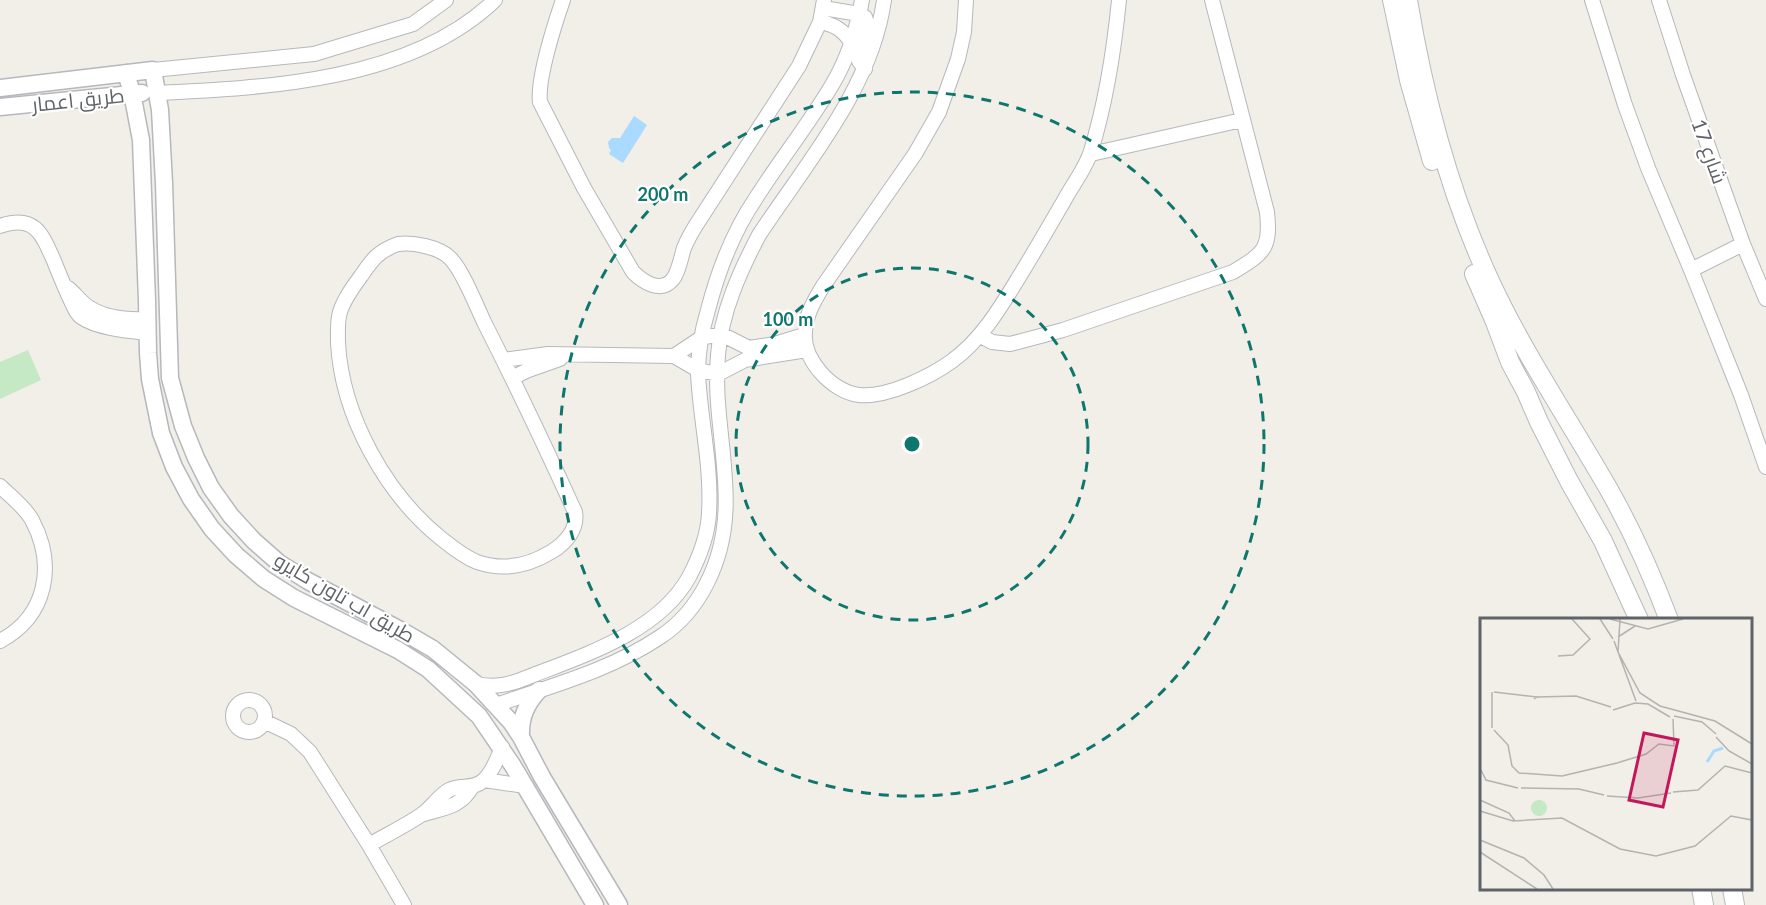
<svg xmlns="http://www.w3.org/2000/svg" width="1766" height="905" viewBox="0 0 1766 905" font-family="Lato,Cairo,sans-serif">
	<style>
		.green { fill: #c5e8c5 }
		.water { fill: #aadaff }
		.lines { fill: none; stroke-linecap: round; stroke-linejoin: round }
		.minor-casing { stroke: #b5b8bc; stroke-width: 16 }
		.tertiary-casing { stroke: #b5b8bc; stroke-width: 19 }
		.secondary-casing { stroke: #b6babf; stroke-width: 20 }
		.minor { stroke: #fff; stroke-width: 14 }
		.tertiary { stroke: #fff; stroke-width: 16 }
		.secondary { stroke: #fff; stroke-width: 18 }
		.ring { fill: none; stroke: #0f766e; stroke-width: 3; stroke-dasharray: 10 8 }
		.labels { text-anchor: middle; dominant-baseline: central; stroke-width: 4.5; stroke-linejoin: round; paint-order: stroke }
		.street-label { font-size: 20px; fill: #5f6368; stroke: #fff }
		.inset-river { fill: none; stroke: #aadaff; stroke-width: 3 }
		.inset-road { fill: none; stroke: #b3b3b1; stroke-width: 1.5 }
		.view { fill: #c2185b; fill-opacity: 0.15; stroke: #c2185b; stroke-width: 3 }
		.inset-edge { fill: none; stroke: #5f6368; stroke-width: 3 }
		.centre { fill: #0f766e; stroke: #fff; stroke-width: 3 }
		.ring-label { font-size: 18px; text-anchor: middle; font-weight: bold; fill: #0f766e; stroke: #fff; stroke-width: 4.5; stroke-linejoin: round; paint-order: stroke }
	</style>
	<rect width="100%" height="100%" fill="#f1efe8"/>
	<!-- green -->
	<path class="green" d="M28 350 41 380 0 399V362Z"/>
	<!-- water -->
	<path class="water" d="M634 116 647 125 623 163 609 154 611 150 609 148 608 142 612 138H620Z"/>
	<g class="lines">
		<!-- minor casing -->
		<g class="minor-casing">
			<path id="minor" d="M563 0C555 23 537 79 540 102L584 188 633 272C643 282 661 294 673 279 679 271 681 257 684 248 688 238 694 228 700 219L799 66 820 22 824 0
				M966 0 964 32 958 59 939 112 915 154 823 286C814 301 806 314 805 332 802 359 832 392 859 395 886 398 930 377 952 361 982 339 1000 308 1019 277 1035 251 1050 225 1065 199 1073 184 1086 168 1091 151 1106 102 1114 51 1119 0
				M1592 0 1625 105 1648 168 1691 270 1741 395 1766 467
				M1659 0 1683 75 1743 244 1766 299
				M823 8 859 14 865 17 867 23 858 57 859 61 865 69
				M820 22C834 24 843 30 851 42
				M153 70 314 54 413 24 446 0
				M156 93C267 88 411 81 495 0
				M1091 154 1242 120
				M0 226C35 214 42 234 54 261 60 276 66 291 73 305 75 310 77 314 81 317 96 328 129 331 148 333
				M398 244C413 242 439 247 450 258 463 271 476 305 484 322 516 385 546 448 575 512 578 529 566 543 551 552 528 566 503 571 477 562 464 557 453 548 443 540 386 495 342 416 338 343 338 333 337 322 340 312 344 299 353 287 361 276 372 260 378 251 398 244Z
				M1691 270 1743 244
				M68 288C76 294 81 303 90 308 107 319 128 320 148 319
				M981 336 992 342 1010 344 1063 330 1233 272C1264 253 1271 249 1267 212L1212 0
				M674 356 701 338 721 334 749 348 775 344 804 335
				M503 360 548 354 674 356 698 370 718 374 745 360 807 350
				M512 378 526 371 560 359
				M0 486C10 496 25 507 32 520 56 565 47 616 0 641
				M476 684C492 687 502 686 518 681 575 658 657 635 689 577 699 558 708 535 709 513 712 466 700 419 698 373 698 352 702 330 708 310 718 271 733 232 756 198 780 160 809 124 832 85 847 60 857 29 862 0
				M233 716a16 16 0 1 1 32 0a16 16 0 1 1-32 0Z
				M496 705C551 686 611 670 660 637 680 624 696 605 707 583 746 507 711 434 718 355 721 313 740 271 759 235 807 162 872 88 884 0
				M264 721 291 734 310 752 369 845 404 905
				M484 780 525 786
				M424 814C444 808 461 807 472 787
				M369 845C386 835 405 826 421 815 432 808 438 796 449 790 460 784 474 790 484 780 492 772 498 758 502 747"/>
		</g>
		<!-- tertiary casing -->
		<g class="tertiary-casing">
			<path id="tertiary" d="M126 73 132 93 141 140 147 301 148 353 150 379 161 433 174 467 191 499 212 529 236 555 264 579 294 598 398 650 428 669 479 716 513 766 595 905
				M0 88 153 70 160 110 164 183 170 378 183 426 196 458 211 488 231 516 254 541 279 563 308 581 402 631 433 649 476 684 511 722 521 737 542 777 619 905
				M0 107 142 93
				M521 737C520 718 526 704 539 690"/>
		</g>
		<!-- secondary casing -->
		<g class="secondary-casing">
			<path id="secondary" d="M1392 0 1409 80 1432 161
				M1408 0C1424 97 1449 193 1491 283 1524 354 1569 420 1608 488 1632 530 1652 575 1669 620
				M1474 274 1495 322 1510 362 1526 392 1539 422 1569 481 1603 541 1639 620
				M1701 888 1704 905
				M1732 888 1735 905"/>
		</g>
		<!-- minor -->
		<use href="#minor" class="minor"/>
		<!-- tertiary -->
		<use href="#tertiary" class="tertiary"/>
		<!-- secondary -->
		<use href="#secondary" class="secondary"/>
	</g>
	<!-- distance rings -->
	<g class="ring">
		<circle cx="912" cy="444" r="176"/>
		<circle cx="912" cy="444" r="352"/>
	</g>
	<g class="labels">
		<!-- street labels -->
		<g class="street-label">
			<text transform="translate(78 99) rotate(-6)">طريق اعمار</text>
			<text transform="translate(1710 151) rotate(70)">شارع 17</text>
			<text transform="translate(345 597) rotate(30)">طريق اب تاون كايرو</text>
		</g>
	</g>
	<!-- overview -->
	<g transform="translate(1480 618)">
		<rect width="272" height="272" fill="#f1efe8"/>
		<path d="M51 190a8 8 0 1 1 16 0a8 8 0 1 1-16 0Z" fill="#c5e8c5"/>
		<path class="inset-river" d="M227 144 234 133 243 130"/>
		<path class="inset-road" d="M120 1 133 21M130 1 168 11 203 1M140 1 138 34 160 75 180 88 235 103 272 126M138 19 155 8M134 23 156 83M78 38 93 37 110 21 92 1M12 74V110M14 74 57 79 54 81M57 79 96 78 131 89M155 85 168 86 190 99M133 92 155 85M194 98 222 104 236 116M14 112 28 127 32 148 39 155 82 158 137 145 166 136 179 126 194 128 193 101M236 119 249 133 272 146M0 150 6 162 38 170M41 170 99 171 124 177M193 174 218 172 245 148 272 155M127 178 158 180 191 175M0 182 29 195 35 203M0 193 33 203 82 200 140 231 176 238 215 228 251 198 272 202M0 222 44 240 64 257 73 271M0 234 57 271"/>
		<path class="view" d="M164 115 198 122 183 189 149 182Z"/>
		<rect width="272" height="272" class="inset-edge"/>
	</g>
	<circle cx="912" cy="444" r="9" class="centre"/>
	<g class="ring-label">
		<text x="663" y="201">200 m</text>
		<text x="788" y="326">100 m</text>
	</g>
</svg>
